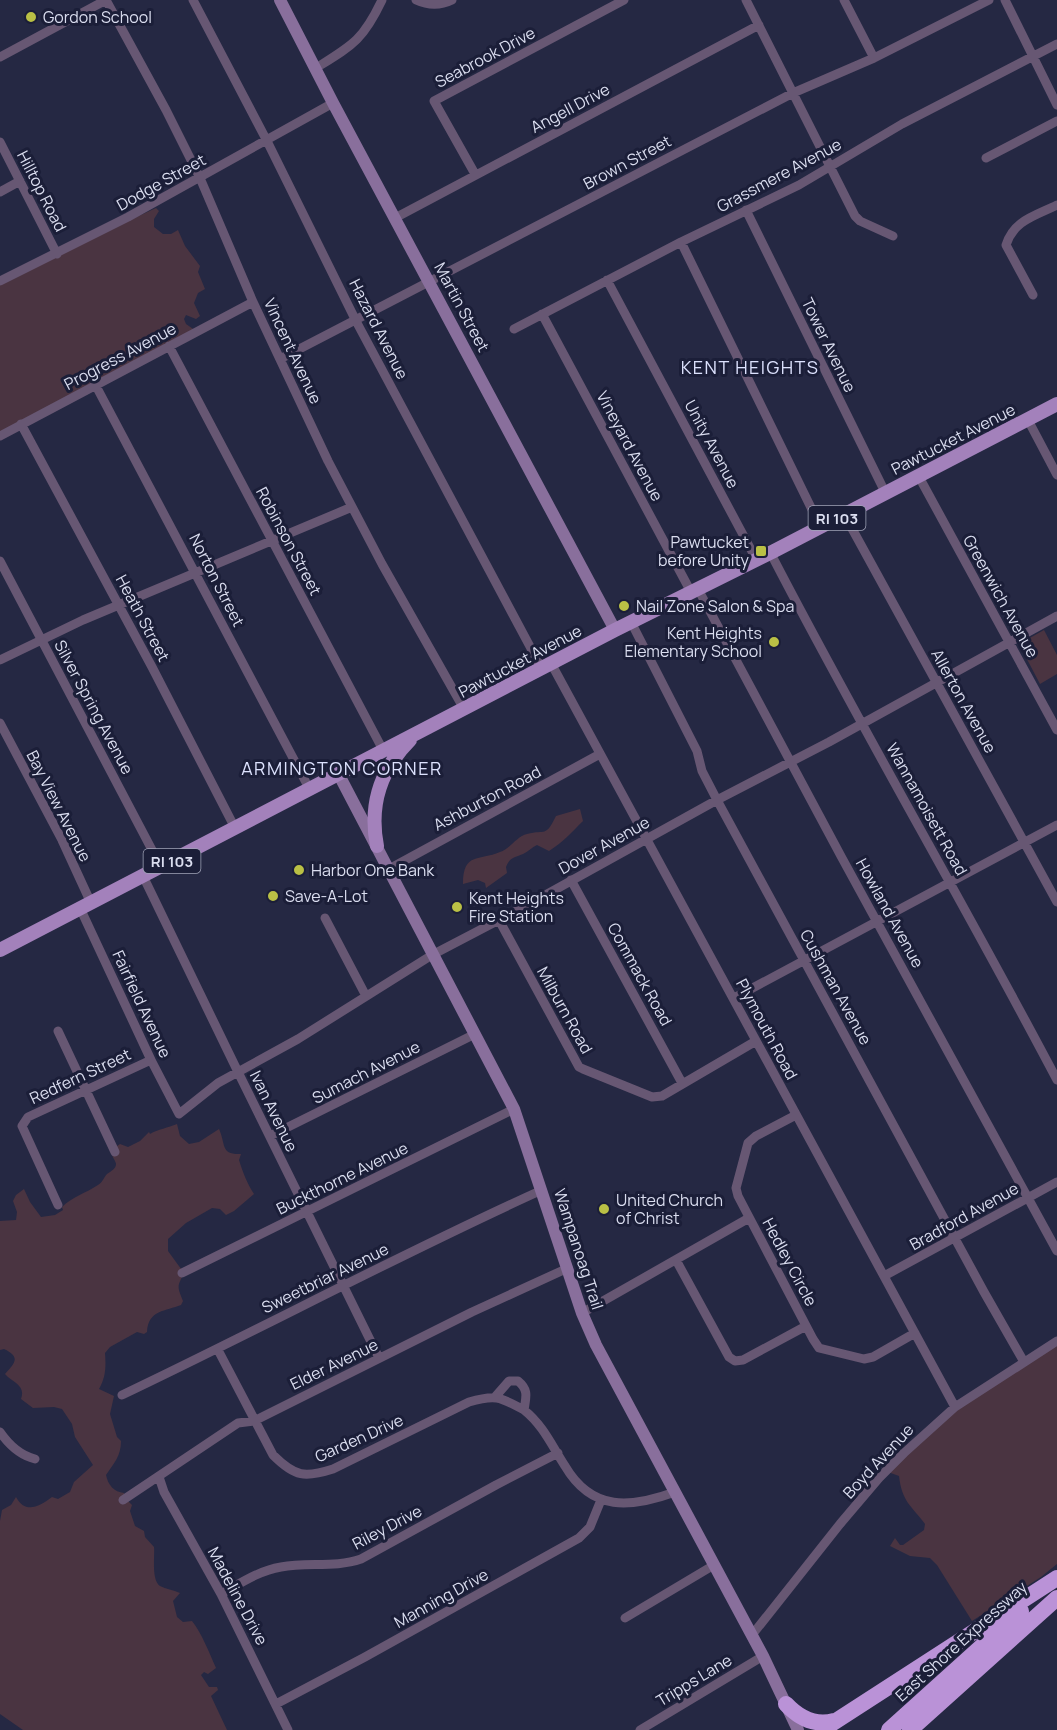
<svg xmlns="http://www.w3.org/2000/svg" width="1057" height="1730" viewBox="0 0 1057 1730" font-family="Manrope,sans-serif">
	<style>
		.green { fill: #4a3441 }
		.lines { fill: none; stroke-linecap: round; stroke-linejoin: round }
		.street { stroke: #675773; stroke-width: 9 }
		.secondary { stroke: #896f9c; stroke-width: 12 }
		.primary { stroke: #a381bb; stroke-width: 14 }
		.highway { stroke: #ba92d7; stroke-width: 16 }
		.poi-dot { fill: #bac045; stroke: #1b1e38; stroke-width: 2 }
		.labels { text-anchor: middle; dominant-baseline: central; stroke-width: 6; stroke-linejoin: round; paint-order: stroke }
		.shield { fill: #1b1e38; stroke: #a1a4b8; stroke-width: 1.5 }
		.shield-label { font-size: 15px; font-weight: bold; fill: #daddef }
		.poi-label { font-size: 16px; fill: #daddef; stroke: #1b1e38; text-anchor: start }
		.street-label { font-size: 16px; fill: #daddef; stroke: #1b1e38 }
		.neighbourhood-label { font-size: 18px; letter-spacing: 1.5px; fill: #dde2fe; stroke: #1b1e38 }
	</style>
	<rect width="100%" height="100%" fill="#252843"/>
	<!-- green -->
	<path class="green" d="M156 208 159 211 154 219V227L163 234H171L178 230 185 246 200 266 198 272 205 289 198 293 194 303 200 316 196 319 186 315 184 319 186 324 196 331 0 435V280Z
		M1044 630 1057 655V674L1040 684 1019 644Z
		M580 809 583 821C572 832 562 843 549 851L537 845C532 847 528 852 523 854 514 858 510 857 506 867L507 873 486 888 485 883 478 880 463 884C463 852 479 861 500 852 510 849 517 836 527 834 546 829 545 838 556 816Z
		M177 1124 180 1136 189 1144 199 1142 219 1129C226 1144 220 1155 241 1154L239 1160C243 1173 247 1183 254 1194L234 1211 226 1215 220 1209 212 1208 186 1223 168 1239V1251L184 1273C177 1287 177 1286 183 1301L181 1305C166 1311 148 1310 147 1332L144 1334 137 1332 110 1347 105 1353C106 1366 106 1377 99 1389L114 1396 110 1414 117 1437 121 1441C121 1456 114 1463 106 1475 108 1485 114 1492 124 1493L125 1498 132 1505 130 1511 135 1526 144 1531 145 1537 154 1547C155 1556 151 1580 160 1586 166 1589 173 1590 180 1593L173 1601 177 1617 183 1622 192 1621C202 1634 209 1652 216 1668L208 1674 204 1672 201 1675 209 1687H217L218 1690 211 1696 227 1730H23L0 1714V1521L2 1510 11 1505 16 1497C25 1514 39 1507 52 1497L58 1499 70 1492 74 1482 93 1465 75 1437 72 1424 62 1409 54 1407 33 1408 21 1399C26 1385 13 1383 5 1374 15 1363 21 1357 4 1349L0 1350V1221L16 1220 17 1212 13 1201 16 1195 24 1189 30 1202 41 1217 55 1215 63 1210 62 1207C72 1197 86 1193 98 1185 103 1182 104 1177 107 1174 111 1171 116 1169 116 1164 116 1162 112 1156 112 1155L114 1148 120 1144 128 1147 140 1141 149 1132 150 1134C158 1129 168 1128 177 1124Z
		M1057 1340V1564L1041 1577 972 1621 937 1565 930 1558 910 1556 890 1546 895 1538 900 1545H903L924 1530 925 1524C911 1505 902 1502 899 1476L888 1472 952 1407Z"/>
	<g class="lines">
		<!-- street -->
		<path class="street" d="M106 0 166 110 200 178 253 302 328 461 382 564 464 709
			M193 0 267 141 356 321 542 669
			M416 0C429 6 440 6 452 0
			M746 0 855 216 860 221 893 236
			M844 0 874 58
			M1005 0 1057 105
			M0 57 106 0
			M316 68C353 45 363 40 382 0
			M0 142 57 254
			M986 158 1057 121
			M475 174 434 101 624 0
			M0 192 20 181
			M746 210 885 492
			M395 218 759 25
			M681 242 820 526
			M607 280 756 559
			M0 281 128 217 333 103
			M1033 295 1006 245C1014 220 1035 216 1057 205
			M542 314 691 592
			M514 329 681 242 799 185 902 124 1057 44
			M169 346 383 750
			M282 358 793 93 874 58 989 0
			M96 386 310 790
			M1028 420 1057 475
			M21 424 152 667 235 828
			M0 436 253 302
			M918 475 1057 730
			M844 514 1057 902
			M770 552C862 730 964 903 1057 1080
			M0 561 161 867
			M698 589 842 858 1057 1251
			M631 622 697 751 702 771 717 800 984 1292 1024 1362
			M0 660 83 620 352 507
			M552 665 955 1407
			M0 723 62 840 91 903
			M389 869 600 754
			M143 876 238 1072 379 1358
			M571 880 682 1083
			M80 908 151 1060 179 1114 218 1083 298 1039 432 955 522 908 717 800 829 742 1057 616
			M325 918 366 996
			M499 920 579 1067 583 1069 652 1097 662 1096 756 1041
			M734 998 1057 825
			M58 1031 115 1152
			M796 1115 756 1136 748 1143 736 1188 738 1196 813 1339 819 1348 864 1359 873 1357 915 1333
			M270 1136 475 1034
			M58 1205 27 1137 22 1126 28 1117 151 1060
			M676 1260 729 1357 735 1361 743 1360 806 1326
			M182 1273 514 1109
			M884 1276 1057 1182
			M582 1313 749 1218
			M218 1350 273 1455C295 1477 305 1478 333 1469L469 1402C496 1394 500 1397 524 1410
			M122 1395C263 1328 400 1254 542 1190
			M495 1397 509 1381H518C529 1390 526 1397 524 1410 543 1425 552 1446 565 1466 592 1512 631 1508 675 1492
			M0 1432C9 1445 19 1455 35 1459
			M159 1477 164 1492 221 1594 288 1730
			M123 1500 238 1423 254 1421 472 1312 568 1268
			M221 1594C241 1583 258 1571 281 1567 308 1562 335 1568 361 1559L496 1485 558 1453
			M625 1618 714 1565
			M752 1635 840 1524 879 1478 904 1453 955 1407 1057 1341
			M276 1704 365 1657 579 1538 590 1527 601 1500
			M640 1730 763 1656"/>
		<!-- secondary -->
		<path class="secondary" d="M280 0 333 103 615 630
			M339 775 514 1109 582 1313 596 1345 763 1656 798 1730"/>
		<!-- primary -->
		<path class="primary" d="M377 846C369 805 381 769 410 740
			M0 950 615 630 774 551 1057 404"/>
		<!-- highway -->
		<path class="highway" d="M786 1704C799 1718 815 1726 834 1721
			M822 1730 1057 1578
			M889 1730 1021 1611
			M910 1730 1057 1598"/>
	</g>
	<!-- markers -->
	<g class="poi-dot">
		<circle cx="31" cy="17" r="6"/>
		<rect x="755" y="545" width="12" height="12" rx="3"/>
		<circle cx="624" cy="606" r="6"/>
		<circle cx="774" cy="642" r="6"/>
		<circle cx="299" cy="870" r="6"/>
		<circle cx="273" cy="896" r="6"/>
		<circle cx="457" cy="907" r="6"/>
		<circle cx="604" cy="1209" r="6"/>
	</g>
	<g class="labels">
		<!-- shield labels -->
		<g class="shield">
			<rect x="808.5" y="506" width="57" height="24" rx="4.5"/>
			<rect x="143.5" y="849" width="57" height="24" rx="4.5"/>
		</g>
		<g class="shield-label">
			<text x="837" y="518">RI 103</text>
			<text x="172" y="861">RI 103</text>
		</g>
		<!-- poi labels -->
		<g class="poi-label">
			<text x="43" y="17">Gordon School</text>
			<text x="749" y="542" text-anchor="end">Pawtucket<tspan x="749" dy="18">before Unity</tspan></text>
			<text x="636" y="606">Nail Zone Salon &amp; Spa</text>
			<text x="762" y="633" text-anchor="end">Kent Heights<tspan x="762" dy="18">Elementary School</tspan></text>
			<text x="311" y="870">Harbor One Bank</text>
			<text x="285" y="896">Save-A-Lot</text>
			<text x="469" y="898">Kent Heights<tspan x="469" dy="18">Fire Station</tspan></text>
			<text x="616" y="1200">United Church<tspan x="616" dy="18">of Christ</tspan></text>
		</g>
		<!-- street labels -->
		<g class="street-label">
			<text transform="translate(485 57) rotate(-28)">Seabrook Drive</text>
			<text transform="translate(570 108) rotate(-28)">Angell Drive</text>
			<text transform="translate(627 162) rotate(-28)">Brown Street</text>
			<text transform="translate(779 175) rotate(-28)">Grassmere Avenue</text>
			<text transform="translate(161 182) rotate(-29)">Dodge Street</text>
			<text transform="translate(42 191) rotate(63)">Hilltop Road</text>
			<text transform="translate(462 307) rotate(62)">Martin Street</text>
			<text transform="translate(379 329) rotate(63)">Hazard Avenue</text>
			<text transform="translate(829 345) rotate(64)">Tower Avenue</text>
			<text transform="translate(293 351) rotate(65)">Vincent Avenue</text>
			<text transform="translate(120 356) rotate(-28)">Progress Avenue</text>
			<text transform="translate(953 439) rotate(-27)">Pawtucket Avenue</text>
			<text transform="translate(712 444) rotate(62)">Unity Avenue</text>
			<text transform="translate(630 446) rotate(62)">Vineyard Avenue</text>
			<text transform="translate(289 541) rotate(62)">Robinson Street</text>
			<text transform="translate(217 580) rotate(63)">Norton Street</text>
			<text transform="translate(1001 596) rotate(61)">Greenwich Avenue</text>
			<text transform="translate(143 618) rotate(62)">Heath Street</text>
			<text transform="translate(520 661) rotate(-28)">Pawtucket Avenue</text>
			<text transform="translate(964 701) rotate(61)">Allerton Avenue</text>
			<text transform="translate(94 707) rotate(62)">Silver Spring Avenue</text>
			<text transform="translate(487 798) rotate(-28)">Ashburton Road</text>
			<text transform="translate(59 806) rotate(63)">Bay View Avenue</text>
			<text transform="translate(927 809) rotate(61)">Wannamoisett Road</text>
			<text transform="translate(604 845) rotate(-29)">Dover Avenue</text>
			<text transform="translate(890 913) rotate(61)">Howland Avenue</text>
			<text transform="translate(640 974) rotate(61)">Commack Road</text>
			<text transform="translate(836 987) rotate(61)">Cushman Avenue</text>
			<text transform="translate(142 1004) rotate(65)">Fairfield Avenue</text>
			<text transform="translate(565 1010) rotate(61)">Milburn Road</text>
			<text transform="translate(767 1029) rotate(62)">Plymouth Road</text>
			<text transform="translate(366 1072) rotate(-27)">Sumach Avenue</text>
			<text transform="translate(80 1076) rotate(-25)">Redfern Street</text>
			<text transform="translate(274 1111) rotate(64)">Ivan Avenue</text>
			<text transform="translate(342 1178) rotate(-26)">Buckthorne Avenue</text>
			<text transform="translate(964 1216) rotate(-29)">Bradford Avenue</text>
			<text transform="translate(579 1249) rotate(72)">Wampanoag Trail</text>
			<text transform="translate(790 1262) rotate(62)">Hedley Circle</text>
			<text transform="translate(325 1278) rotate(-26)">Sweetbriar Avenue</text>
			<text transform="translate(334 1364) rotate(-26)">Elder Avenue</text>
			<text transform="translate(359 1438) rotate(-24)">Garden Drive</text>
			<text transform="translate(878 1461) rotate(-47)">Boyd Avenue</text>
			<text transform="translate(387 1527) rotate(-28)">Riley Drive</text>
			<text transform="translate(238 1596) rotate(62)">Madeline Drive</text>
			<text transform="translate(441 1598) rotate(-29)">Manning Drive</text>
			<text transform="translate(961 1641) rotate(-42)">East Shore Expressway</text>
			<text transform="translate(694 1680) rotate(-31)">Tripps Lane</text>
		</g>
		<!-- neighbourhood labels -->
		<g class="neighbourhood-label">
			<text x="750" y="367">KENT HEIGHTS</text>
			<text x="342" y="768">ARMINGTON CORNER</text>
		</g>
	</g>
</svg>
